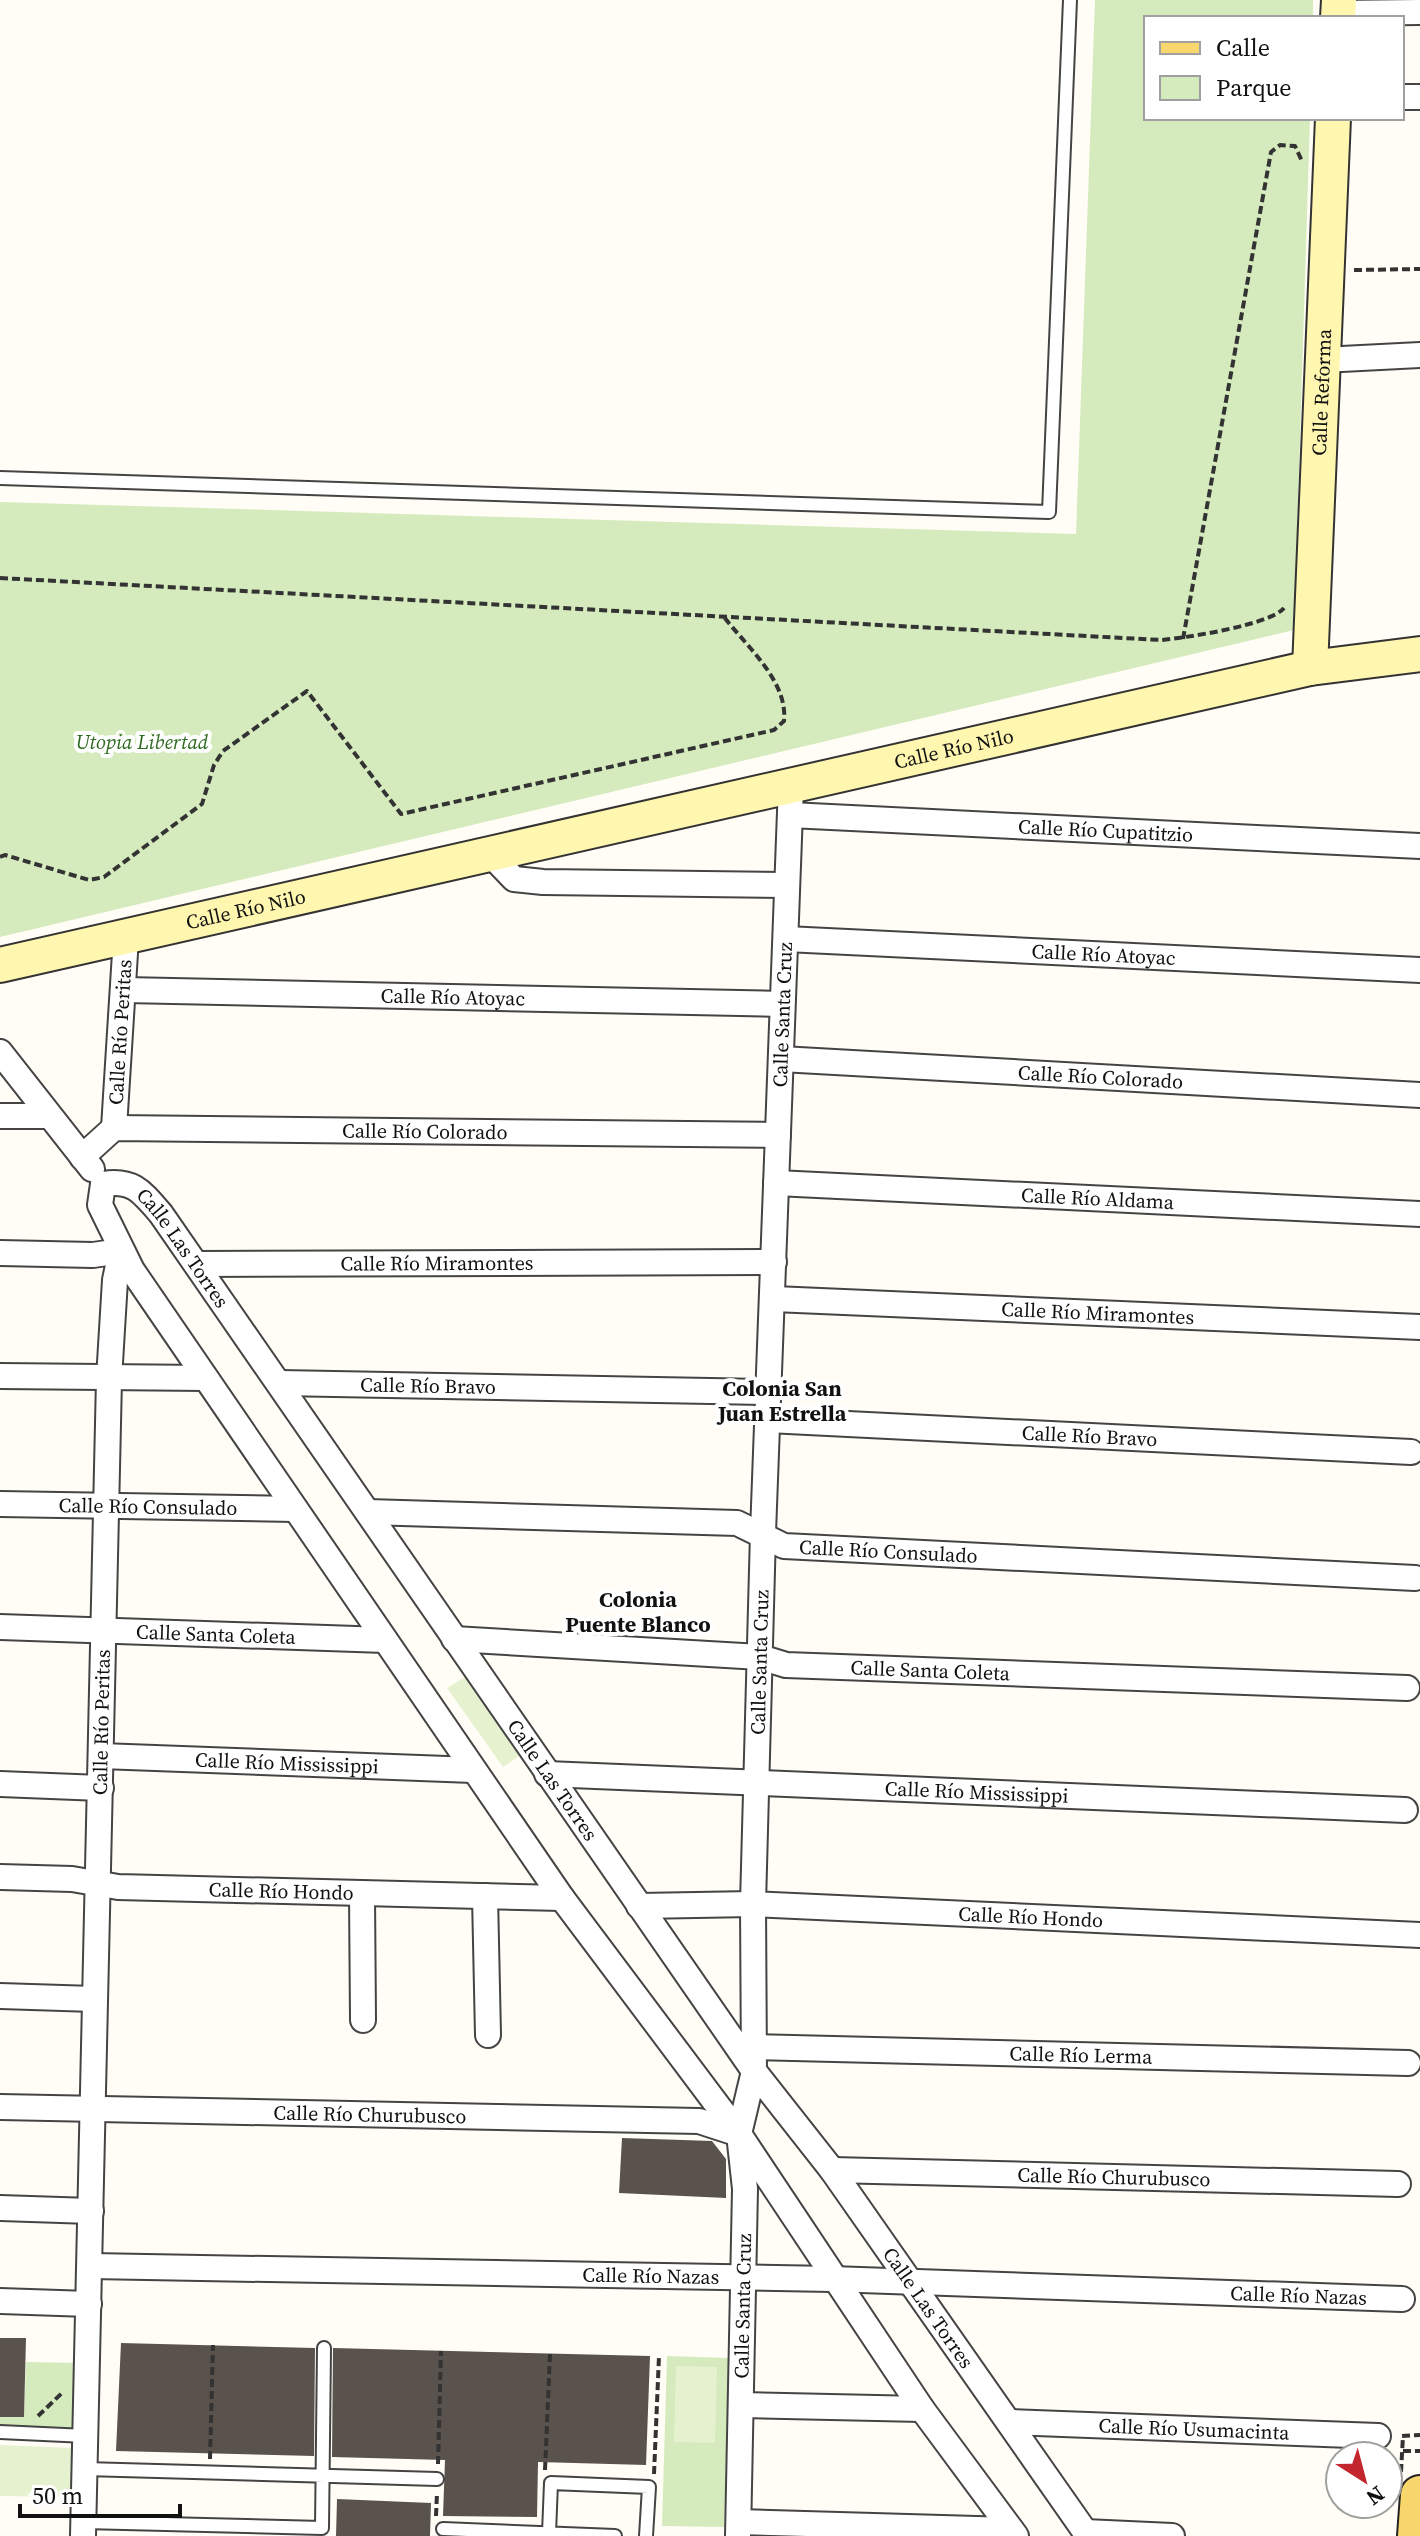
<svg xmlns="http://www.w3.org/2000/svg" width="1420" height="2536" viewBox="0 0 1420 2536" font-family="'Source Serif 4',serif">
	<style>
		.green { fill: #d5ebbd }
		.pitch { fill: #e6f2cf }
		.building { fill: #5a524d }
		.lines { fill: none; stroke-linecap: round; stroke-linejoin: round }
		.lane-casing { stroke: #444; stroke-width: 16 }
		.street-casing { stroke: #444; stroke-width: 28 }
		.secondary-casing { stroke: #333; stroke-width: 38 }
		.primary-casing { stroke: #222; stroke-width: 42 }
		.path { stroke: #333; stroke-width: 4; stroke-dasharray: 8 4; stroke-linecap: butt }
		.lane { stroke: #fff; stroke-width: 12 }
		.street { stroke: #fff; stroke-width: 24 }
		.secondary { stroke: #fff6b0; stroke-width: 34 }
		.primary { stroke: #f9d66b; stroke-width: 38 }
		.labels { text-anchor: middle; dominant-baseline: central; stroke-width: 8; stroke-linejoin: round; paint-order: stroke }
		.street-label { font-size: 20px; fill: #111; stroke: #fff }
		.park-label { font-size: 20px; font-style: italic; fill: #2f6b1f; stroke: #fff }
		.neighbourhood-label { font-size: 22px; font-weight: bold; fill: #111; stroke: #fff }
	</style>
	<rect width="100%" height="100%" fill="#fffdf5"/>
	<!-- green -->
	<path class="green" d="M1095 0H1313V18H1146V118H1310L1294 630 0 937V502L1076 534Z
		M667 2356 729 2358 724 2527 662 2526Z
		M26 2362 81 2363 79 2432 0 2428V2417H24Z"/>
	<!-- pitch -->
	<path class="pitch" d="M470 1674 525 1752 503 1767 447 1688Z
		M676 2366 717 2367 715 2443 674 2442Z
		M0 2445 75 2448 73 2497 0 2496Z"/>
	<!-- building -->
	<path class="building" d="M622 2138 712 2141 726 2159V2198L619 2193Z
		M0 2338H26L24 2417H0Z
		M121 2343 315 2348 314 2456 116 2451Z
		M333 2348 650 2356 646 2465 538 2462 537 2517 443 2516 445 2460 332 2457Z
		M337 2499 431 2503 430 2536H336Z"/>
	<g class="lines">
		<!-- lane casing -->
		<g class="lane-casing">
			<path id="lane" d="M0 478 1049 512 1070 0
				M0 2432 86 2436
				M85 2469 437 2479
				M84 2522 322 2528 324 2348
				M443 2529 615 2536
				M549 2533 551 2483 649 2487 646 2536"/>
		</g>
		<!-- street casing -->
		<g class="street-casing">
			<g id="street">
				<path d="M1338 13 1420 12"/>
				<path d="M1402 97H1420"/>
				<path d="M1322 360 1420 355"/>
				<path id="s1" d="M790 815 1420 846"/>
				<path d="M491 855 514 879 543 882 787 885"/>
				<path id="s2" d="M786 939 1420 970"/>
				<path id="s3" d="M125 990 782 1004"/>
				<path d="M0 1052 92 1169"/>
				<path id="s4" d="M781 1059 1420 1095"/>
				<path d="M0 1116H47"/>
				<path id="s5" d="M114 1128 126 937"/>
				<path id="s6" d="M82 1157 114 1128 778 1135"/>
				<path id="s7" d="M776 1183 1420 1214"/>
				<path id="s8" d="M103 1184C133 1179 142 1192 161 1214L754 2071 832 2170 1088 2536"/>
				<path d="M103 1184 100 1205 132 1270 562 1898 739 2134 922 2409 1016 2536"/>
				<path d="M0 1253 93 1255 121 1251"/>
				<path id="s9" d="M197 1264 774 1262"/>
				<path id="s10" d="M774 1299 1420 1327"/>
				<path d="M0 1376 205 1378"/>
				<path id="s11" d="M280 1383 770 1392"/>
				<path id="s12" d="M768 1420 1411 1452"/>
				<path id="s13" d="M0 1504 295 1509"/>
				<path id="s14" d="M368 1512 737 1523 784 1546 1415 1578"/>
				<path id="s15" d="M0 1627 385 1640"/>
				<path id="s16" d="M454 1639 760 1657 786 1665 1407 1688"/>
				<path id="s17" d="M101 1756 473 1770"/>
				<path id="s18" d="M547 1774 1405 1810"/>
				<path d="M0 1784 101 1788"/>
				<path id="s19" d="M0 1877 72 1879 118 1887 562 1898"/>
				<path d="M362 1895 363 2020"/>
				<path d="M485 1896 488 2035"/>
				<path id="s20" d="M639 1906 753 1904 1420 1935"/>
				<path d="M0 1996 94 1999"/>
				<path id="s21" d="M753 2047 1408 2063"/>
				<path id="s22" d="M0 2107 699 2121 739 2134"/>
				<path id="s23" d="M832 2170 1398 2184"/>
				<path d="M0 2208 91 2211"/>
				<path id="s24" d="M91 2266 832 2279 1402 2299"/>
				<path d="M0 2301 89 2304"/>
				<path d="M742 2405 922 2409"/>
				<path id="s25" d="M1010 2422 1378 2436"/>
				<path d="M739 2522 1011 2530"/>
				<path d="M1085 2532 1172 2536"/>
				<path id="s26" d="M83 2536 109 1379 115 1280 121 1251"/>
				<path id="s27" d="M738 2536 745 2189 739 2134 754 2071 753 1904 763 1533 791 785"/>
			</g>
		</g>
		<!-- secondary casing -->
		<g class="secondary-casing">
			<g id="secondary">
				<path d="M1338 18 1339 0"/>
				<path id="s28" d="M1310 668 1333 118"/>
				<path id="s29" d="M0 965 1310 668 1420 654"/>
			</g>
		</g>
		<!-- primary casing -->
		<g class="primary-casing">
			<path id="primary" d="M1417 2536 1420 2495"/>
		</g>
		<!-- path -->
		<path class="path" d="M1354 270 1420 269
			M0 578 1161 640C1185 638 1270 625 1284 608
			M1183 639 1271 152 1280 145 1295 146 1302 161
			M0 857 5 855 89 880 104 877 202 804 214 765 223 751 307 691 401 814 774 730 784 721C788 681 747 647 724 617
			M38 2416 63 2392
			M1402 2436 1420 2435
			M1403 2451H1420
			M210 2459 213 2345
			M438 2464 441 2351
			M545 2470 550 2354
			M1401 2472 1403 2436
			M654 2474 659 2356
			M436 2516 437 2493"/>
		<!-- lane -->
		<use href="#lane" class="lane"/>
		<!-- street -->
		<use href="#street" class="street"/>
		<!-- secondary -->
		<use href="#secondary" class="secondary"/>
		<!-- primary -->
		<use href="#primary" class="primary"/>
	</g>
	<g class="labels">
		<!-- street labels -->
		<g class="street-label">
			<text stroke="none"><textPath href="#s28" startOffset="276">Calle Reforma</textPath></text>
			<text stroke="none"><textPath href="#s29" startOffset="978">Calle Río Nilo</textPath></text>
			<text stroke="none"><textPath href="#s1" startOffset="316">Calle Río Cupatitzio</textPath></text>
			<text stroke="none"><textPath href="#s29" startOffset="252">Calle Río Nilo</textPath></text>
			<text stroke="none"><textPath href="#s2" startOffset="318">Calle Río Atoyac</textPath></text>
			<text stroke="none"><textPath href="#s3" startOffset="328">Calle Río Atoyac</textPath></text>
			<text stroke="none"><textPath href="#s27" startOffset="1524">Calle Santa Cruz</textPath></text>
			<text stroke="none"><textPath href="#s5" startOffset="96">Calle Río Peritas</textPath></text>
			<text stroke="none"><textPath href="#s4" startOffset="320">Calle Río Colorado</textPath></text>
			<text stroke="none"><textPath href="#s6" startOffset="354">Calle Río Colorado</textPath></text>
			<text stroke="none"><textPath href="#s7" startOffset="322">Calle Río Aldama</textPath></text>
			<text stroke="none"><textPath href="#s8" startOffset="110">Calle Las Torres</textPath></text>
			<text stroke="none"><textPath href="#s9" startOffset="240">Calle Río Miramontes</textPath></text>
			<text stroke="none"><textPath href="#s10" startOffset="324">Calle Río Miramontes</textPath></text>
			<text stroke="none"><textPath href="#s11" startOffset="148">Calle Río Bravo</textPath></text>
			<text stroke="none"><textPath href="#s12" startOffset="322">Calle Río Bravo</textPath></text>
			<text stroke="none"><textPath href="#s13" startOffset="148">Calle Río Consulado</textPath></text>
			<text stroke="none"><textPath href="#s14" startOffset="526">Calle Río Consulado</textPath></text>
			<text stroke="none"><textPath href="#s15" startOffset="216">Calle Santa Coleta</textPath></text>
			<text stroke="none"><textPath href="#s27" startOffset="876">Calle Santa Cruz</textPath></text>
			<text stroke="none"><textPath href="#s16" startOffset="478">Calle Santa Coleta</textPath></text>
			<text stroke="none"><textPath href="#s26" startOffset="814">Calle Río Peritas</textPath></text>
			<text stroke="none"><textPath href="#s17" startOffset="186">Calle Río Mississippi</textPath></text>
			<text stroke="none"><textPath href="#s8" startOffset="758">Calle Las Torres</textPath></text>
			<text stroke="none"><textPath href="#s18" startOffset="430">Calle Río Mississippi</textPath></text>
			<text stroke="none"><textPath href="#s19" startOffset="282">Calle Río Hondo</textPath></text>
			<text stroke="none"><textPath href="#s20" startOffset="392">Calle Río Hondo</textPath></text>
			<text stroke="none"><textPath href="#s21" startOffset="328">Calle Río Lerma</textPath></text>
			<text stroke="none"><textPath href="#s22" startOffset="370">Calle Río Churubusco</textPath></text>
			<text stroke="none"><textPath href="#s23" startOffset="282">Calle Río Churubusco</textPath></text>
			<text stroke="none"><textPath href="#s24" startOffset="560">Calle Río Nazas</textPath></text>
			<text stroke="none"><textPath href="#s24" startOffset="1208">Calle Río Nazas</textPath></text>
			<text stroke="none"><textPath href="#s27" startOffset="230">Calle Santa Cruz</textPath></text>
			<text stroke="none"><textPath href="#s8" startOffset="1406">Calle Las Torres</textPath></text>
			<text stroke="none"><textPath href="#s25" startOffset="184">Calle Río Usumacinta</textPath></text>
		</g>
		<!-- park labels -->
		<g class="park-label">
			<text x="142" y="742">Utopia Libertad</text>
		</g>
		<!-- neighbourhood labels -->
		<g class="neighbourhood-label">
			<text x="782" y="1388">Colonia San<tspan x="782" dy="25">Juan Estrella</tspan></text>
			<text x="638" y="1599">Colonia<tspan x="638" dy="25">Puente Blanco</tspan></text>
		</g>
	</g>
	<!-- legend -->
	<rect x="1144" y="16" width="260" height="104" fill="#ffffff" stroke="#a0a0a0" stroke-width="2"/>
	<rect x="1160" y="42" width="40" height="12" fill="#f9d66b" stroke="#a0a0a0" stroke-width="2"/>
	<text x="1216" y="56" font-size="24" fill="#111111">Calle</text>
	<rect x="1160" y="76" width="40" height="24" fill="#d5ebbd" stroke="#a0a0a0" stroke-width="2"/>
	<text x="1216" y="96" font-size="24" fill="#111111">Parque</text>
	<!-- north arrow -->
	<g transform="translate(1364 2480) rotate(144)"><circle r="38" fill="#ffffff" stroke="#a0a0a0" stroke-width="2"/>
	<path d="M0-6L14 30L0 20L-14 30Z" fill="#c4262e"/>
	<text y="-12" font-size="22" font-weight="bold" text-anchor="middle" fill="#111111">N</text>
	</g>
	<!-- scale -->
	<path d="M20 2504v12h160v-12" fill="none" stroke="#111111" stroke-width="4"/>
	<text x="32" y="2504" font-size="24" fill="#111111" stroke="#ffffff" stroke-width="6" paint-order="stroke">50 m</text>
</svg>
